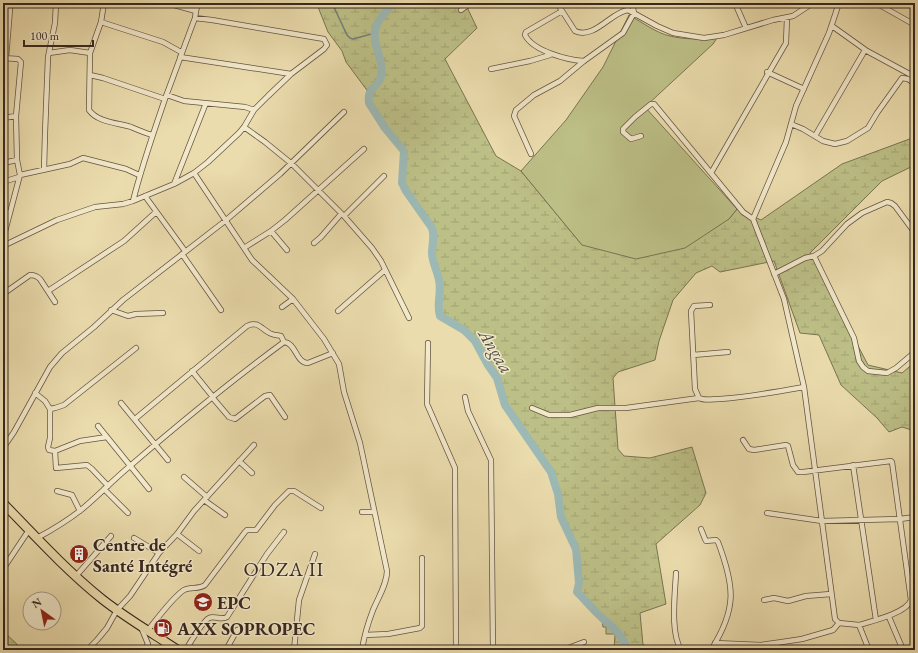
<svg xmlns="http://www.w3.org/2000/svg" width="918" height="653" viewBox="0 0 918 653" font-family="'EB Garamond',serif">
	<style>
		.wetland { fill: url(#wetland-marsh); stroke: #7a7452 }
		.garden { fill: #bcbf86; stroke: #7a7452 }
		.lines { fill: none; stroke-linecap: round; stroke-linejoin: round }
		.stream { stroke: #747f79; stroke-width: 1.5 }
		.river { stroke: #9cb9b5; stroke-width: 8 }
		.minor-casing { stroke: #645542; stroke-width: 6 }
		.trunk-casing { stroke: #37281f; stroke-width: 10 }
		.minor { stroke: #f2e8ca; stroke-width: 4.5 }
		.trunk { stroke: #ebdcad; stroke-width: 8 }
		.labels { text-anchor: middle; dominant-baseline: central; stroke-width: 3; stroke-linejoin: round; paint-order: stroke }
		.poi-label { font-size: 18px; font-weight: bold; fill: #37281f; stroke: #f2e8ca; text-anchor: start }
		.water-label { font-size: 19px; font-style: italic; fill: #504c44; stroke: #f2e8ca }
		.quarter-label { font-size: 20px; letter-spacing: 1px; fill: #37281f; stroke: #f2e8ca }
	</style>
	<defs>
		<pattern id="wetland-marsh" width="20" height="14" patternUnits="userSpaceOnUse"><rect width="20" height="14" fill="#bcbf86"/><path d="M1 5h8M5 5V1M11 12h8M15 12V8" fill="none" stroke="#a2a473"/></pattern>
	</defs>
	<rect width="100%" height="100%" fill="#ebdcad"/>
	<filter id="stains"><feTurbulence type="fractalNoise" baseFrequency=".005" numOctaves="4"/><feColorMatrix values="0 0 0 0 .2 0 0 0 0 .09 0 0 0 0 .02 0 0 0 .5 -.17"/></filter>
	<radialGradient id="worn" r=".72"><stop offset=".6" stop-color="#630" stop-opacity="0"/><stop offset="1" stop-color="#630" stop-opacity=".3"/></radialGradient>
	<!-- wetland -->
	<path class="wetland" d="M313 3H465L477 28 445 59 496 156 521 171 582 245 729 219 737 209 761 220 842 164 915 137V165L882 181 810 253 868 365 902 373 915 362V431L902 427 889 432 877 418 841 385 819 335 800 333 774 261 720 272 712 266 696 273 673 300 659 341 655 360 618 372 613 378 618 449 624 456 650 458 692 447 706 493 700 505 656 544 666 604 640 613 643 645 658 648 661 650H614L615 634H606V627H603L602 620 577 592 579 583 576 549 561 517 558 494 551 472 505 405 497 378 488 365 475 341 464 330 440 316 438 310 440 281 433 262 432 254 434 232 429 222 406 191 402 183 404 151 385 128 369 103V93L346 62 342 51 328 32 318 7Z
		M3 631 21 648 22 650H3Z"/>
	<!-- garden -->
	<path class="garden" d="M629 15C642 22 656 33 670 36 686 40 701 39 717 38L713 44 645 107 737 209 729 219 685 248 636 259 582 245 521 171 566 120 603 67Z"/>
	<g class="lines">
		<!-- stream -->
		<path class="stream" d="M332 3 347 35 350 38 353 39 375 33"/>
		<!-- river -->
		<path class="river" d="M393 3C387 11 380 17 376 26 370 44 387 63 380 79 376 89 367 87 369 103L385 128 404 151 402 183 406 191 432 228C435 236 432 244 432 253 432 262 437 270 439 280 442 292 436 304 440 316L464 330 475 341 488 365 497 378 505 405 551 472 558 494 561 517 576 549 579 583 577 592C584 599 591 607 598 614 611 627 622 632 627 650"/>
		<!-- minor casing -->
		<g class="minor-casing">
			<path id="minor" d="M104 3 101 22 90 53 89 110C97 122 118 123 131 127 138 130 145 133 152 135
				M167 3 196 11 195 18
				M557 3 575 31C594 40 611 12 628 10L657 26 673 33 704 38 724 35 773 20 793 16 813 3
				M735 3 746 28
				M876 3 915 25
				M461 10 471 3
				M196 11 198 3
				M562 11 526 32 525 35C533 51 567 60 584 61
				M101 22 163 42 181 52
				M832 26 867 51 915 77
				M49 53 70 50 90 53
				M180 57 291 74
				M3 58 18 59 21 62 16 116 17 160 20 175 3 239
				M6 58 10 9
				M491 69 530 61 550 55
				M767 72 804 89
				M90 75 103 78 165 99
				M167 95 184 101 245 107 254 110
				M3 118 16 116
				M791 124 803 129 823 141 835 144 847 141 868 128 877 113 902 78 908 79 915 84
				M244 127 265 142 292 164 344 216 372 248 381 261 409 318
				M641 136 631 139 623 132V129L635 117 651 104H654L743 212 753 219 784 299 804 387 835 619 839 623 859 625 869 650
				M815 136 865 50
				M531 154 514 116 516 110 534 95 560 81 584 61 623 33 634 13 632 3
				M3 163 17 160
				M44 170 45 133 48 57 55 23 56 3
				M194 173 252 260 293 299 324 339 339 364 344 392 360 443 387 571C387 584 378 598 373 610 368 623 364 636 362 650
				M711 173 786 43 787 18
				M20 175 70 164 83 158 126 169 139 175
				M6 181 19 177
				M174 184 206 103
				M145 196 185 251
				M344 216 384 176
				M753 219 786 142 796 106 829 33 839 3
				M271 231 287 250
				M314 243 321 237 341 214
				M3 246 57 220 95 207 123 204 133 201 174 184 194 173 208 162 239 133 244 127 254 110 268 96 291 74 324 49 327 45 324 39 212 20 195 18C185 44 176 70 166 96 154 131 142 165 133 201
				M244 248 271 231 285 220 364 149
				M182 254 221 310
				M814 256 854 338 859 361 863 367 868 371 887 373 896 368 915 352
				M774 274 805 258 814 256 822 251 847 224 862 213 887 202 891 203 895 206 915 233
				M48 291 124 241 156 212
				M3 294 30 275C35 275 37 276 40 279L55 302
				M710 305 694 306 691 311 695 389 699 398C705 401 713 399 720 399 749 397 776 392 804 387
				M282 307 293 299
				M111 310 128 316 136 314 163 313
				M338 311 385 270
				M428 343 427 404 455 468 456 650
				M693 355 728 352
				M192 371 213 397
				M35 393 45 401 50 409V438L48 447 49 450 55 451 80 441 107 437
				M212 397 229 417 235 419 265 396 270 395 285 417
				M465 397 468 411 491 460 493 650
				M121 403 168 460
				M532 408 549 415H570L598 408H626L699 398
				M50 409 55 408 64 405 136 348
				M135 419 247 326C256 321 260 327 268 332 271 335 277 335 281 336L284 342C296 343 296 363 308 363L333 353
				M98 426 149 489
				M743 440 749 449 754 450 786 445 788 446 793 465 798 472H803L891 461 892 462 911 600C907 613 872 621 859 625
				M3 448 14 432 50 367 62 353 94 327 123 300 225 221 280 174 344 112
				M55 451 56 468 87 465 92 469 108 486
				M239 461 252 473
				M853 465 876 620
				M184 477 207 497
				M104 489 128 513
				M57 491 72 495 80 511
				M204 500 225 515
				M362 512H373
				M767 513 822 521 900 519 915 517
				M701 529 705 539 706 541 716 540 718 542C735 587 737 609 711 650
				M177 534 199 551
				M37 538C52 530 67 521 81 510 98 496 113 480 130 466 180 423 231 381 284 342
				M134 538 159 553
				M3 569 29 530
				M676 573C675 595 670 632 681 650
				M76 576 111 536
				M764 600 774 598 788 601 806 596 831 594
				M889 617 903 650
				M141 627 148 644 144 650
				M148 630C156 620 174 596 184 590 191 586 198 590 205 585L245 532 247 530H256L275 505 289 491H294L321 508
				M365 635 388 634 420 628 422 626V558
				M715 643 761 645 782 642 802 639 833 630 839 623
				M147 648 159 650
				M87 650 97 640 107 628 117 610 130 596 159 553 177 534 194 511 254 445
				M186 650C189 644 204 620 209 618 215 615 221 621 227 617L267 554 284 532
				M226 650 237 630 242 629 246 631
				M294 650 299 600 315 554
				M563 650 584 642"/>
		</g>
		<!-- trunk casing -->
		<g class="trunk-casing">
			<path id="trunk" d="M3 503C35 536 66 570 102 599 126 618 152 633 178 650"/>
		</g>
		<!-- minor -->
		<use href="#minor" class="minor"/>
		<!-- trunk -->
		<use href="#trunk" class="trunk"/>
	</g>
	<!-- icons -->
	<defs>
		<g id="building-disc" transform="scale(1)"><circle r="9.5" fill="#8f2418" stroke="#f2e8ca"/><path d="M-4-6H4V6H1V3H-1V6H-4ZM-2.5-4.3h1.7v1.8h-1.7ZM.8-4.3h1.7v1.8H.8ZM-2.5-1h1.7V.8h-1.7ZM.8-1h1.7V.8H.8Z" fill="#fff"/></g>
		<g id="school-disc" transform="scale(1)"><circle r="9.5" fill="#8f2418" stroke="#f2e8ca"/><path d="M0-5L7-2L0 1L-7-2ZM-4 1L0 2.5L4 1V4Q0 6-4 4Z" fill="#fff"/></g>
		<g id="fuel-disc" transform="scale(1)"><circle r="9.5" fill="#8f2418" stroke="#f2e8ca"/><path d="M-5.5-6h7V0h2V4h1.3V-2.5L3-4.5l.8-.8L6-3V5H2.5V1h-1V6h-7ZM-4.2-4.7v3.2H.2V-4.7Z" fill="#fff"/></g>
	</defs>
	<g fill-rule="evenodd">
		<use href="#building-disc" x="79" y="554"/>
		<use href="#school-disc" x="203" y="602"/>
		<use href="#fuel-disc" x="163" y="628"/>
	</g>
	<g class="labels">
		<!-- poi labels -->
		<g class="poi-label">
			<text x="93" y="544">Centre de<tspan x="93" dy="21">Santé Intégré</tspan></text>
			<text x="217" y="602">EPC</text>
			<text x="177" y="628">AXX SOPROPEC</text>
		</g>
		<!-- water labels -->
		<g class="water-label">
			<text transform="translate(496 351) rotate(59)">Angaa</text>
		</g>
		<!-- quarter labels -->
		<g class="quarter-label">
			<text x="284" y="569">ODZA II</text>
		</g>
	</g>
	<!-- margin -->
	<rect width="918" height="653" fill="none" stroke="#ebdcad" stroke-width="16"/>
	<rect x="4" y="4" width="910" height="645" fill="none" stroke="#37281f" stroke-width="2"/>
	<rect x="8" y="8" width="902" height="637" fill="none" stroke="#37281f"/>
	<!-- north arrow -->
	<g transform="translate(42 611) rotate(327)"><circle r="19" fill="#f2e8ca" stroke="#a79b86"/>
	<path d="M0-3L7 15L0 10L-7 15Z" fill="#8f2418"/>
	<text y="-6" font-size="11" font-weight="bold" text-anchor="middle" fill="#37281f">N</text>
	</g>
	<!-- scale -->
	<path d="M24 40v6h69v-6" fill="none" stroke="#37281f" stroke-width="2"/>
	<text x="30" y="40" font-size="12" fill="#37281f" stroke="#f2e8ca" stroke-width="3" paint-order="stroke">100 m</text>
	<rect width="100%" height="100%" filter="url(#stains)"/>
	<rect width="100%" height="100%" fill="url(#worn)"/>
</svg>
